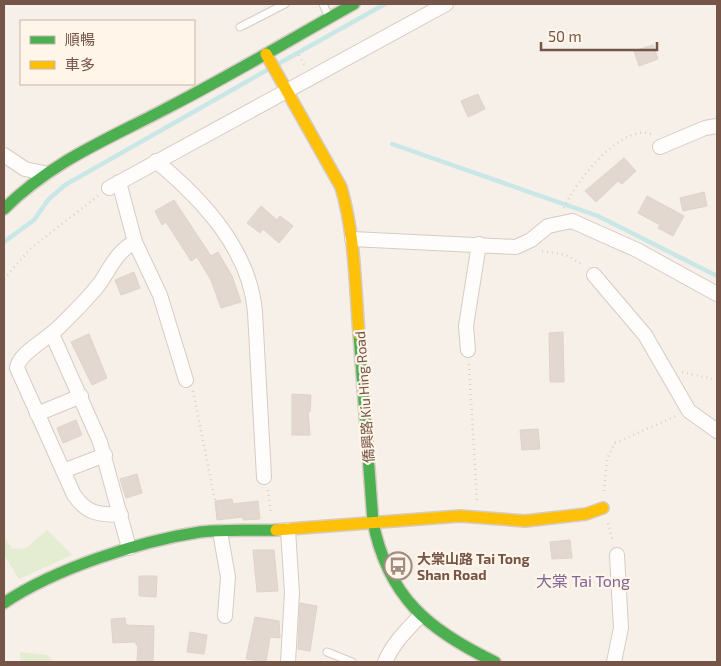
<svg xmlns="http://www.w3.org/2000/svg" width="721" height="666" viewBox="0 0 721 666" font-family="'Exo 2','Noto Sans TC',sans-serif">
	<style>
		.green { fill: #e4edd2 }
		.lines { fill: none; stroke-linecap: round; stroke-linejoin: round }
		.stream { stroke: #cae7e7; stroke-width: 4.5 }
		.building { fill: #e3d8cf; stroke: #e0d2ca }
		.lane-casing { stroke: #d5cbc5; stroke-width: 9 }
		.street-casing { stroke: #d5cbc5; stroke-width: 16 }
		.fast-casing { stroke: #d6cbc4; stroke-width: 14 }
		.slow-casing { stroke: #d6cbc4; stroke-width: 14 }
		.path { stroke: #d9d0cc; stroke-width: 2.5; stroke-dasharray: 1 4; stroke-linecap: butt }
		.lane { stroke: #fefdfc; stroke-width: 7 }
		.street { stroke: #fefdfc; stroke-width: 14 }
		.fast { stroke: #4caf50; stroke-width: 11 }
		.slow { stroke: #ffc107; stroke-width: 11 }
		.labels { text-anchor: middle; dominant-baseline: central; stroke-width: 4.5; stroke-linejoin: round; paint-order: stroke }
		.street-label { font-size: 14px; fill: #755548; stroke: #fff5e8 }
		.poi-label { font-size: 14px; font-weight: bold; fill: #755548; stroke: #fff5e8; text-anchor: start }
		.quarter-label { font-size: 16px; fill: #836398; stroke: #fff5e8 }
	</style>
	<rect width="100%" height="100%" fill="#f7f0e8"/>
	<!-- green -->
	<path class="green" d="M47 530 72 555 19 579 4 555V536L12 549 26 548Z
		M20 652 48 655 53 662H21Z"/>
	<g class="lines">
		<!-- stream -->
		<path class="stream" d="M278 64 385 4
			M392 144 598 216 717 276
			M4 242 34 220 48 200 65 185 269 69"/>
	</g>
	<!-- building -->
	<path class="building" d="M653 45 658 59 639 66 634 51Z
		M478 94 485 109 468 117 461 101Z
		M624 158 636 171 622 184 618 181 596 202 585 191Z
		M704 192 707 206 683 211 680 198Z
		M647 196 684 216 673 236 658 228 660 225 638 213Z
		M174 200 211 256 218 252 232 276 241 302 221 308 211 280 197 257 191 261 166 222 162 225 155 211Z
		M261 206 277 220 280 216 293 226 279 243 263 229 260 233 247 223Z
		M134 272 140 288 121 295 115 280Z
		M563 332 564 382H550L549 333Z
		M89 334 107 378 92 385 71 342Z
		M292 394 311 395 310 412H308L310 435H292Z
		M76 420 82 435 63 443 57 428Z
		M538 429 540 449 522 450 520 430Z
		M137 474 142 493 126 498 120 479Z
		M232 499 233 504 258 501 260 519 243 520V517L217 520 215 501Z
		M570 540 572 558 552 559 550 542Z
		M253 550H274L278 591 257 592Z
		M139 576H157L156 597 139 596Z
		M300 603 317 606 310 651 298 649Z
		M255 617 279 621 280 638 270 637 266 662 246 659Z
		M125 618 126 625 154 626 153 662H137L138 645H136V642L113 643 111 619Z
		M190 632 207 635 204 654 187 652Z"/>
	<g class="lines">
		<!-- lane casing -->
		<g class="lane-casing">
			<path id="lane" d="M323 4 329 17
				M240 27 285 4
				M327 652 352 662"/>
		</g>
		<!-- street casing -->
		<g class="street-casing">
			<path id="street" d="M660 147 705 128 717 126
				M4 155 25 169 44 173
				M156 161C202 199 250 250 255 312L264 477
				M119 182 135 242 160 295 186 380
				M109 188 446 4
				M352 239 516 247 531 240 548 226 572 221 637 250 717 294
				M594 275 645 335 689 411 717 431
				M52 334 100 442 129 548
				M468 350 466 326 479 244
				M37 414 81 396
				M63 471 105 455
				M121 515C99 514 88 515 74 495L17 368C18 354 47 339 58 328 72 314 88 299 100 283 111 267 117 251 135 242
				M288 530 292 593 288 662
				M220 532 228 577 225 616
				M385 662C393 643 406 631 420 616
				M614 662 621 628 617 555"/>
		</g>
		<!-- fast casing -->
		<g class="fast-casing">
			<path id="fast" d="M4 209C53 160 111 138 171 106 233 74 293 38 354 4
				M359 334 373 522C388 597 428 630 495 662
				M4 603C54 569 140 541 200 532 224 529 251 531 276 530"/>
		</g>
		<!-- slow casing -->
		<g class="slow-casing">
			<path id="slow" d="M266 54 341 187C355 235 355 285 359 334
				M276 530 460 516 525 521 586 514 603 508"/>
		</g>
		<!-- path -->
		<path class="path" d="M299 55 305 66
			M564 208C574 184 622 120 654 135
			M542 251 566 255 583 265
			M4 279 31 248 98 196
			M469 364 477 501
			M682 372 717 380
			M193 391 218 515
			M268 490 271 514
			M604 491 607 459 615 443 676 416
			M608 523 613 542"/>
		<!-- lane -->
		<use href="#lane" class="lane"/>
		<!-- street -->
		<use href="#street" class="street"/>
		<!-- fast -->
		<use href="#fast" class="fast"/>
		<!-- slow -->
		<use href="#slow" class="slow"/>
	</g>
	<!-- icons -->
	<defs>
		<g id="bus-ring" transform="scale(1.4375)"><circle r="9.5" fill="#fff5e8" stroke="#a28b80" stroke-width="1.5"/><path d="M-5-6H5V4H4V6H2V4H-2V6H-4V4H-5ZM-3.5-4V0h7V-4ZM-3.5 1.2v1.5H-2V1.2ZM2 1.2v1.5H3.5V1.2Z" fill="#a28b80"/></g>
	</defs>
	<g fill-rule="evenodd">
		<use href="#bus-ring" x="398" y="566"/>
	</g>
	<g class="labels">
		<!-- street labels -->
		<g class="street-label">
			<text transform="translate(364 397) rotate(-94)">僑興路 Kiu Hing Road</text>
		</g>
		<!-- poi labels -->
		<g class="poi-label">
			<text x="417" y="558">大棠山路 Tai Tong<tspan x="417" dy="16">Shan Road</tspan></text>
		</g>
		<!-- quarter labels -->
		<g class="quarter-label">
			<text x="583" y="580">大棠 Tai Tong</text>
		</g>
	</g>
	<!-- border -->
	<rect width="721" height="666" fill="none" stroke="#755548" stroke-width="10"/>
	<!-- legend -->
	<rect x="20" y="20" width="175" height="65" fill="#fff5e8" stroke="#c8b5a8"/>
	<rect x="30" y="36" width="25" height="8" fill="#4caf50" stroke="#c8b5a8"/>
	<text x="65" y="45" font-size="15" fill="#755548">順暢</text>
	<rect x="30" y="61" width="25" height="8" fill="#ffc107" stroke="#c8b5a8"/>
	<text x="65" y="70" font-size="15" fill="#755548">車多</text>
	<!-- scale -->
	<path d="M541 42v8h116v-8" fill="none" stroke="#755548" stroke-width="2.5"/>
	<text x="548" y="42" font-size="15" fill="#755548" stroke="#fff5e8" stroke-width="4" paint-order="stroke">50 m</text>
</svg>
